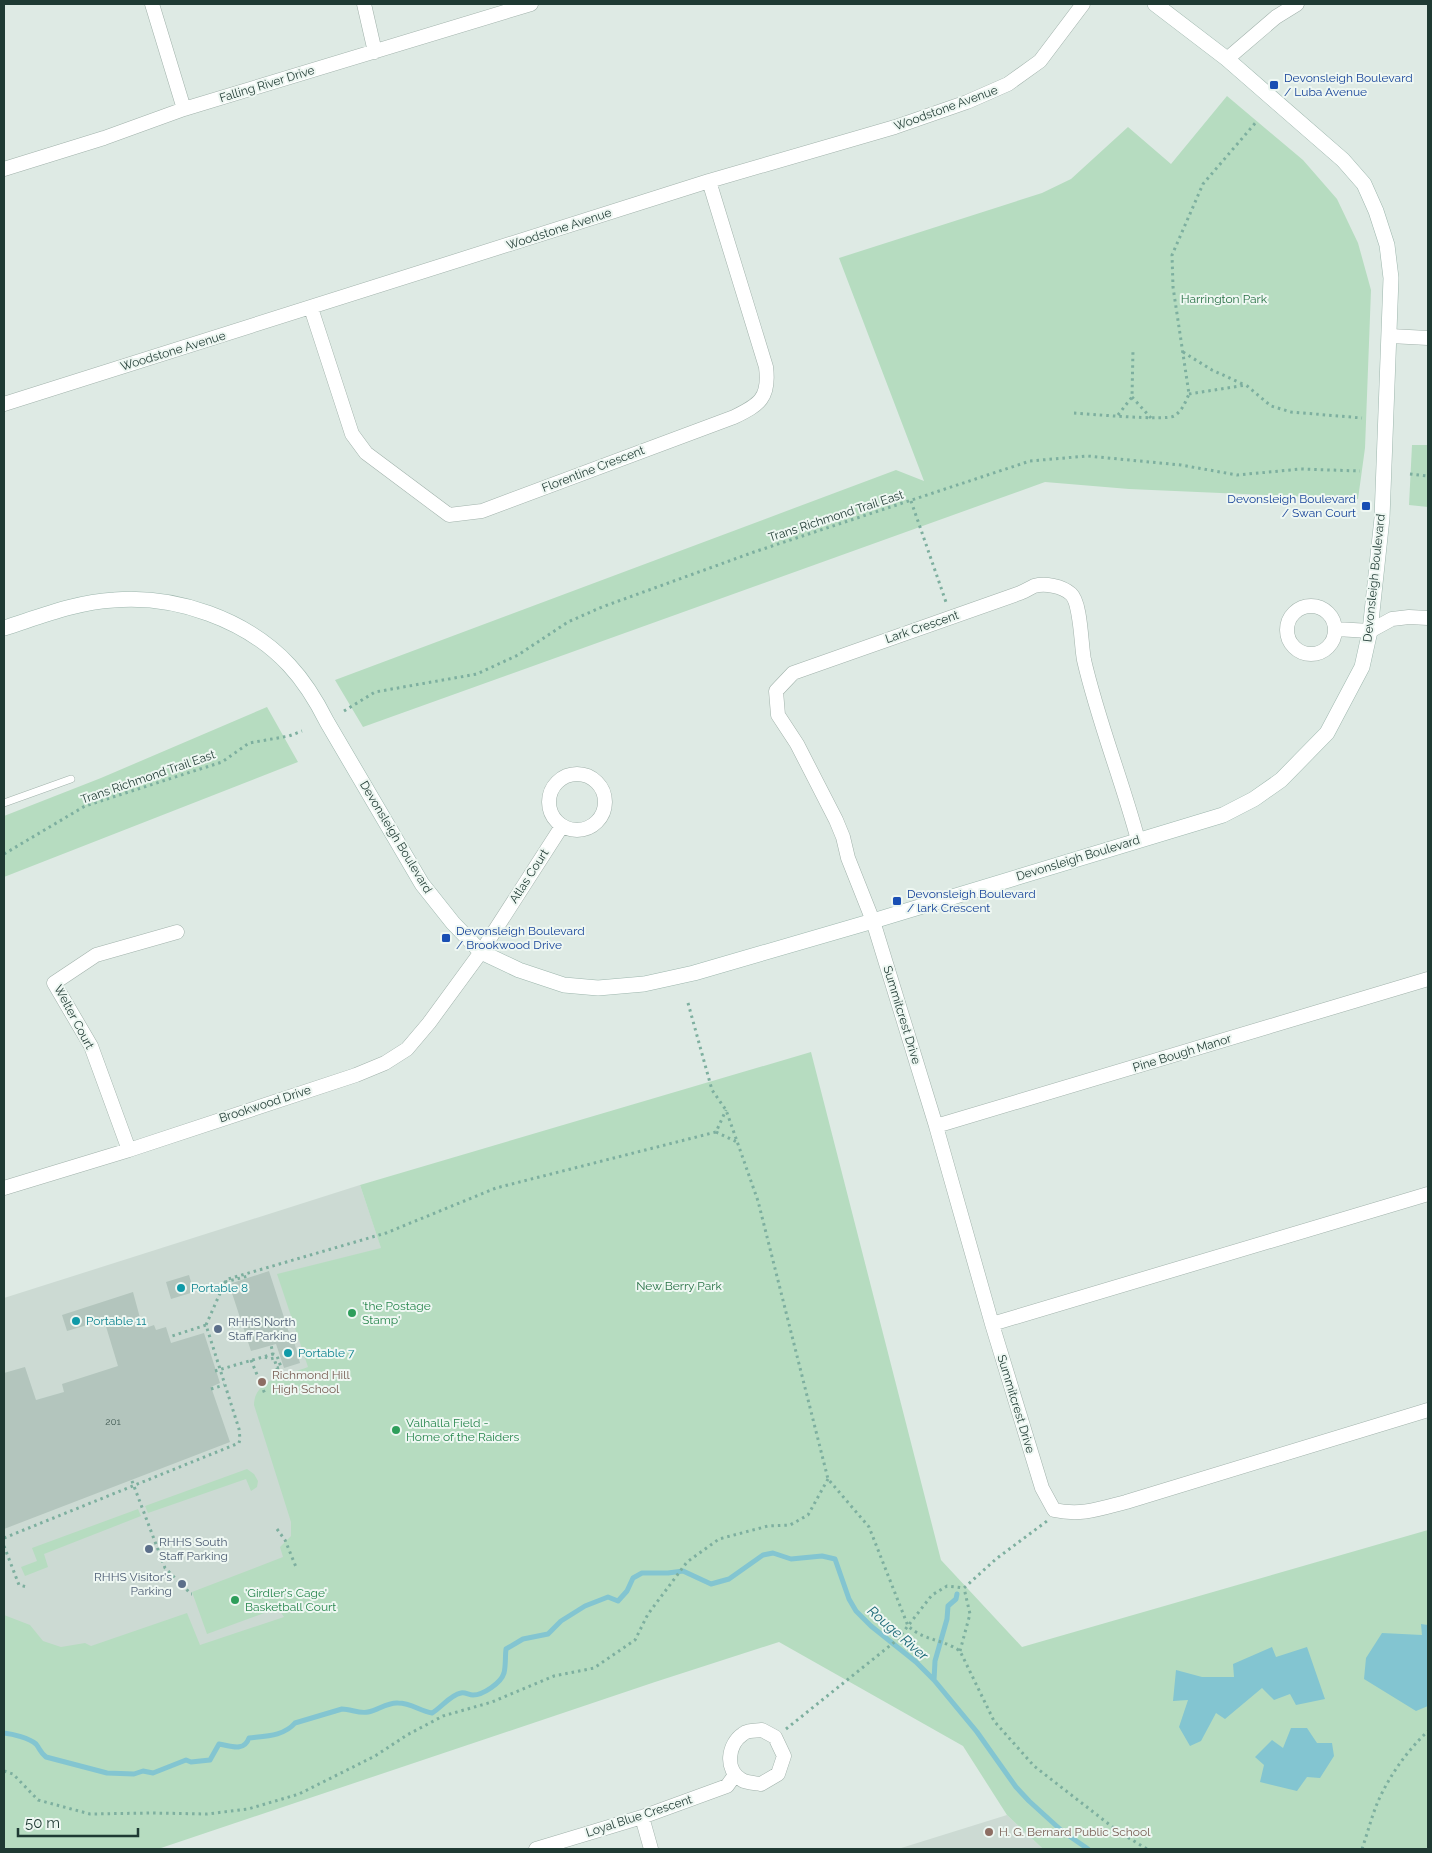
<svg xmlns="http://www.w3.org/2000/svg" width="1432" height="1853" viewBox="0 0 1432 1853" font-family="Raleway,sans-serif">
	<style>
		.built { fill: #ccdad3 }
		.green { fill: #b6dcc0 }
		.water { fill: #83c5d1 }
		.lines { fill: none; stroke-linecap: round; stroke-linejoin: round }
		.stream { stroke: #83c5d1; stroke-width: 5 }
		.building { fill: #b3c5bd }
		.lane-casing { stroke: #a1b2ab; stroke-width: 8 }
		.street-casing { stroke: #a1b2ab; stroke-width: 15 }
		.secondary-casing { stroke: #9db6ad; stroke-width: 16 }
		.path { stroke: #7daf9f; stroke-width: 3; stroke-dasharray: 2.5 4; stroke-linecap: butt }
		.lane { stroke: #fff; stroke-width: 7 }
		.street { stroke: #fff; stroke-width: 14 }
		.secondary { stroke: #fff; stroke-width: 15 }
		.transit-dot { fill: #1a4fb4; stroke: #eef7f2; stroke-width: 2 }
		.culture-dot { fill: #0f9aa8; stroke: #eef7f2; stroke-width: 2 }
		.leisure-dot { fill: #2e9e5b; stroke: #eef7f2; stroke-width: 2 }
		.service-dot { fill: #5c6f8a; stroke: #eef7f2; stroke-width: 2 }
		.education-dot { fill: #8d6e63; stroke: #eef7f2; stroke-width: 2 }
		.labels { text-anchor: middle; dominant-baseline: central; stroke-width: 4; stroke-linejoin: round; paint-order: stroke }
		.number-label { font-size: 10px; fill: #445d56 }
		.transit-label { font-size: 12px; fill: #164399; stroke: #eef7f2; text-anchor: start }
		.street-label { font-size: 12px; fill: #1f3a33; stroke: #eef7f2 }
		.park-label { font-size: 12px; fill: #287145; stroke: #eef7f2 }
		.culture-label { font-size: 12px; fill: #0d838f; stroke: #eef7f2; text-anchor: start }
		.leisure-label { font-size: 12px; fill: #27864d; stroke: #eef7f2; text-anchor: start }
		.service-label { font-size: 12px; fill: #4e5e75; stroke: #eef7f2; text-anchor: start }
		.education-label { font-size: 12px; fill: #785e54; stroke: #eef7f2; text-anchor: start }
		.water-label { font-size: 14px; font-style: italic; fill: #186776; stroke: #eef7f2 }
	</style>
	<rect width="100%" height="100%" fill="#deeae4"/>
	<!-- built -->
	<path class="built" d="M360 1185 384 1256 303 1640 59 1655 4 1625V1298Z
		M1007 1815 1043 1849H898Z"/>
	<!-- green -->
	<path class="green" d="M1227 96 1303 160 1337 199 1358 243 1371 290 1365 448 1358 499 1129 489 1045 482 363 727 335 680 896 470 924 481 839 258 1042 193 1071 179 1128 127 1171 164Z
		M1412 445H1428V507L1409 505Z
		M267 707 298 762 4 877V816L101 778Z
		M811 1052 941 1560 1022 1647 1428 1530V1849H1043L1007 1815 963 1746 779 1642 655 1682 158 1849H4V1615L30 1625 43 1641 61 1647 85 1643 91 1646 187 1613 200 1645 284 1617 278 1608 207 1634 192 1592 283 1557 280 1547 291 1536V1522L254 1405C254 1379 288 1375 308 1367L277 1274 381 1248 360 1185Z
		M247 1469 254 1474 258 1481 257 1487 251 1491 246 1479 148 1513 145 1506Z
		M138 1509 141 1516 44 1554 48 1567 25 1576 21 1567 37 1561 32 1548Z"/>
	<!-- water -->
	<path class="water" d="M1421 1624 1428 1625V1706L1416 1711 1364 1679 1366 1658 1382 1633 1422 1635Z
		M1272 1647 1276 1657 1307 1647 1325 1699 1296 1705 1290 1694 1274 1700 1262 1688 1225 1719 1216 1713 1201 1741 1190 1746 1179 1727 1188 1700 1173 1701 1176 1670 1202 1677H1234L1233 1664Z
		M1291 1728H1307L1317 1743H1332L1334 1756 1320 1778 1307 1777 1297 1791 1260 1782 1264 1765 1255 1757 1272 1740 1283 1748Z"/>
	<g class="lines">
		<!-- stream -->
		<path class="stream" d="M934 1680 935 1661 947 1619 948 1606 956 1599 957 1594
			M4 1733C13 1734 29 1738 36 1744 40 1749 40 1752 46 1757L107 1773 134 1774 143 1771 153 1773 186 1760 191 1762 210 1760 219 1744C231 1746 244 1752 249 1738 266 1736 284 1736 295 1723L342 1709C351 1709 359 1714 368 1712 378 1710 388 1702 398 1703 411 1703 420 1711 432 1713 441 1708 450 1695 461 1693 465 1692 469 1695 473 1695 483 1695 501 1683 504 1673 506 1665 505 1656 506 1649L523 1639 548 1634 561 1621 585 1606 608 1597 618 1601 627 1591 633 1578 642 1573H668L683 1571 711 1584 729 1579 763 1555 773 1553 791 1559 822 1556 835 1559 849 1599 856 1611 871 1626 916 1662 934 1680 977 1732 1016 1787 1029 1801 1062 1831 1088 1849"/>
	</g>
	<!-- building -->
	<path class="building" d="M269 1271 291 1339 293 1338 300 1363 284 1368 276 1344 251 1351 229 1284Z
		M189 1275 194 1292 171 1299 166 1282Z
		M133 1292 143 1329 154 1325 156 1330 166 1327 171 1343 204 1333 220 1383 211 1387 230 1442 4 1529V1373L25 1367 36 1400 64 1392 62 1384 118 1366 104 1320 67 1331 62 1315Z"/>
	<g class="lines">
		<!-- lane casing -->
		<g class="lane-casing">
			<path id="lane" d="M4 803 71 779"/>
		</g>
		<!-- street casing -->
		<g class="street-casing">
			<path id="street" d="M152 4 184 109
				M364 4 375 52
				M1227 59 1276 17 1297 4
				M4 169 104 138 184 109 531 4
				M311 308 352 434 366 453 449 515 482 511 734 417C759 405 770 398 766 367L709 181
				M1390 336 1428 338
				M4 404 709 181 895 127 967 102 1008 84 1040 61 1083 4
				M1287 630a24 24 0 1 1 48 0a24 24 0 1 1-48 0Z
				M1336 629 1370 631 1392 619 1409 617 1428 618
				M549 802a28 28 0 1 1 56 0a28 28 0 1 1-56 0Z
				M1138 840C1122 780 1098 721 1084 660 1081 645 1081 603 1071 594 1062 586 1045 583 1034 586 1030 588 1025 591 1020 593L793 673 776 691 778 715 797 744 836 820 843 837 848 858 873 921 936 1126 992 1324 1042 1488 1054 1510C1081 1516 1099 1509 1126 1502L1428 1410
				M936 1126 1428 979
				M129 1150 91 1046 54 983 96 955 177 932
				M4 1188 129 1150 356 1075 385 1063 407 1049 429 1023 481 952 562 826
				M992 1324 1428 1194
				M762 1730 775 1737 784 1756 778 1774 761 1784C755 1783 747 1783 742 1780 724 1770 728 1744 743 1734 747 1730 756 1731 762 1730Z
				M642 1817 651 1849
				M536 1849 642 1817 727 1786 735 1775"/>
		</g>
		<!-- secondary casing -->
		<g class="secondary-casing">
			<path id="secondary" d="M4 628C39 617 76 602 114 600 176 595 246 619 289 665 304 681 317 702 327 722L422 884 453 923 481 952 519 970 564 985 598 988 644 984 694 973 873 921 1223 815 1254 799 1281 780 1327 733 1362 667 1370 631 1382 518 1391 278 1387 245 1376 211 1364 184 1343 160 1227 59 1155 4"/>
		</g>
		<!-- path -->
		<path class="path" d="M1183 352 1212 370 1245 385
			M1189 394 1246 385 1271 406 1291 412 1362 418
			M1132 397 1151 418
			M1074 413C1090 414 1165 421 1174 416 1182 411 1185 403 1189 394L1173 287 1172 255 1203 184 1257 121
			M1118 415 1132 397 1133 350
			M1410 474 1428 476
			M911 501 947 605
			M344 711 375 692 477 674 518 655 568 622 602 607 754 552 1030 461 1087 456 1181 465 1237 475 1301 469 1360 471
			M4 854 85 806 222 762 249 743 289 736 302 731
			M688 1003 712 1090 726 1110 758 1201 828 1479 869 1527 908 1626C926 1642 941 1638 960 1651L994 1721 1034 1766 1119 1832 1147 1849
			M716 1132 737 1142
			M225 1282 248 1276 249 1278
			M206 1325 225 1282 228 1279 386 1233 496 1188 716 1132 726 1110
			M265 1357 270 1359 274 1358 277 1368 281 1367 277 1356 273 1354 271 1345
			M251 1360 265 1394
			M215 1371 273 1354
			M211 1389 224 1385
			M132 1481 165 1568 191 1594H192
			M277 1529 285 1540 296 1567
			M4 1538 239 1443 240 1439 239 1429 206 1325 169 1337
			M4 1546 19 1585 27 1587
			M960 1651 970 1614 964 1588
			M786 1729 897 1640 932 1595 947 1586 964 1588 996 1559 1047 1521
			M4 1771 13 1774 38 1800 90 1814 152 1813 207 1814 248 1809 299 1794 375 1756 407 1735 443 1716 492 1702 554 1676 594 1668 635 1640 648 1614 687 1562 719 1539 768 1526 790 1525 808 1515 828 1479
			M1362 1849C1368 1832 1372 1814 1380 1797 1392 1772 1408 1750 1428 1731"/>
		<!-- lane -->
		<use href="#lane" class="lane"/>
		<!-- street -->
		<use href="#street" class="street"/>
		<!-- secondary -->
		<use href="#secondary" class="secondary"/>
	</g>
	<!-- markers -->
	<g class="transit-dot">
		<rect x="1269" y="80" width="10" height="10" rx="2.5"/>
		<rect x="1361" y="501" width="10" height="10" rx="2.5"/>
		<rect x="892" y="896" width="10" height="10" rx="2.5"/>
		<rect x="441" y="933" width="10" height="10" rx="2.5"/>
	</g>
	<g class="culture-dot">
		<circle cx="181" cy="1288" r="5"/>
		<circle cx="76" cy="1321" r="5"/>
		<circle cx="288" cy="1353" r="5"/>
	</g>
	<g class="leisure-dot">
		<circle cx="352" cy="1313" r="5"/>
		<circle cx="396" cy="1430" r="5"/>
		<circle cx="235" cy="1600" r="5"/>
	</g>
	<g class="service-dot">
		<circle cx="218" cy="1329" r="5"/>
		<circle cx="149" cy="1549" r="5"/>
		<circle cx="182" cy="1584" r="5"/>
	</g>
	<g class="education-dot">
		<circle cx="262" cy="1382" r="5"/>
		<circle cx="989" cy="1832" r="5"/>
	</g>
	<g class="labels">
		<!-- number labels -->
		<g class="number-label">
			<text x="113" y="1421">201</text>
		</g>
		<!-- transit labels -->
		<g class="transit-label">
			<text x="1284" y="78">Devonsleigh Boulevard<tspan x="1284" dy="14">/ Luba Avenue</tspan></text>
			<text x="1356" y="499" text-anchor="end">Devonsleigh Boulevard<tspan x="1356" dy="14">/ Swan Court</tspan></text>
			<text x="907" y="894">Devonsleigh Boulevard<tspan x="907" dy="14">/ lark Crescent</tspan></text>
			<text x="456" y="931">Devonsleigh Boulevard<tspan x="456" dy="14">/ Brookwood Drive</tspan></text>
		</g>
		<!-- street labels -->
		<g class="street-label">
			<text transform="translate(267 84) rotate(-17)">Falling River Drive</text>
			<text transform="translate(946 108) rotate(-20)">Woodstone Avenue</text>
			<text transform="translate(559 229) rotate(-18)">Woodstone Avenue</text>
			<text transform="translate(173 351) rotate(-17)">Woodstone Avenue</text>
			<text transform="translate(593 469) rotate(-21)">Florentine Crescent</text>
			<text transform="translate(836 516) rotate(-18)">Trans Richmond Trail East</text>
			<text transform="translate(1374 578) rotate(-84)">Devonsleigh Boulevard</text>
			<text transform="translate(922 627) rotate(-19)">Lark Crescent</text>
			<text transform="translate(148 777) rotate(-19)">Trans Richmond Trail East</text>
			<text transform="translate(396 837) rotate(59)">Devonsleigh Boulevard</text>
			<text transform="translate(1078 858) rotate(-17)">Devonsleigh Boulevard</text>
			<text transform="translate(529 876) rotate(-57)">Atlas Court</text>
			<text transform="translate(902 1015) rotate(73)">Summitcrest Drive</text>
			<text transform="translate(74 1017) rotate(62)">Welter Court</text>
			<text transform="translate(1182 1053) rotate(-17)">Pine Bough Manor</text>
			<text transform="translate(265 1104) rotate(-18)">Brookwood Drive</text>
			<text transform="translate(1016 1404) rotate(73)">Summitcrest Drive</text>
			<text transform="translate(639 1816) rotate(-18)">Loyal Blue Crescent</text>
		</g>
		<!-- park labels -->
		<g class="park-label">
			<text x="1224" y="299">Harrington Park</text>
			<text x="679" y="1286">New Berry Park</text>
		</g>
		<!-- culture labels -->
		<g class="culture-label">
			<text x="191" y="1288">Portable 8</text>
			<text x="86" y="1321">Portable 11</text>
			<text x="298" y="1353">Portable 7</text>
		</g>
		<!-- leisure labels -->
		<g class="leisure-label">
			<text x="362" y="1306">'the Postage<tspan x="362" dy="14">Stamp'</tspan></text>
			<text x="406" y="1423">Valhalla Field -<tspan x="406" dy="14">Home of the Raiders</tspan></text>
			<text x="245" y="1593">'Girdler's Cage'<tspan x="245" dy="14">Basketball Court</tspan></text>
		</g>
		<!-- service labels -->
		<g class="service-label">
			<text x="228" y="1322">RHHS North<tspan x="228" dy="14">Staff Parking</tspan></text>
			<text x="159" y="1542">RHHS South<tspan x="159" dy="14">Staff Parking</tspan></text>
			<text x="172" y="1577" text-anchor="end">RHHS Visitor's<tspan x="172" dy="14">Parking</tspan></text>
		</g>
		<!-- education labels -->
		<g class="education-label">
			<text x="272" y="1375">Richmond Hill<tspan x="272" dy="14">High School</tspan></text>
			<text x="999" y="1832">H. G. Bernard Public School</text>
		</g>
		<!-- water labels -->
		<g class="water-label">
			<text transform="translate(898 1633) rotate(41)">Rouge River</text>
		</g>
	</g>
	<!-- border -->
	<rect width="1432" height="1853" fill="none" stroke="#1f3a33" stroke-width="10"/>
	<!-- scale -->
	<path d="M18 1828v8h120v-8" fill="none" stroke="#1f3a33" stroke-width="2.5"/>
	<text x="25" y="1828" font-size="15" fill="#1f3a33" stroke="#eef7f2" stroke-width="4" paint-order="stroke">50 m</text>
</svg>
